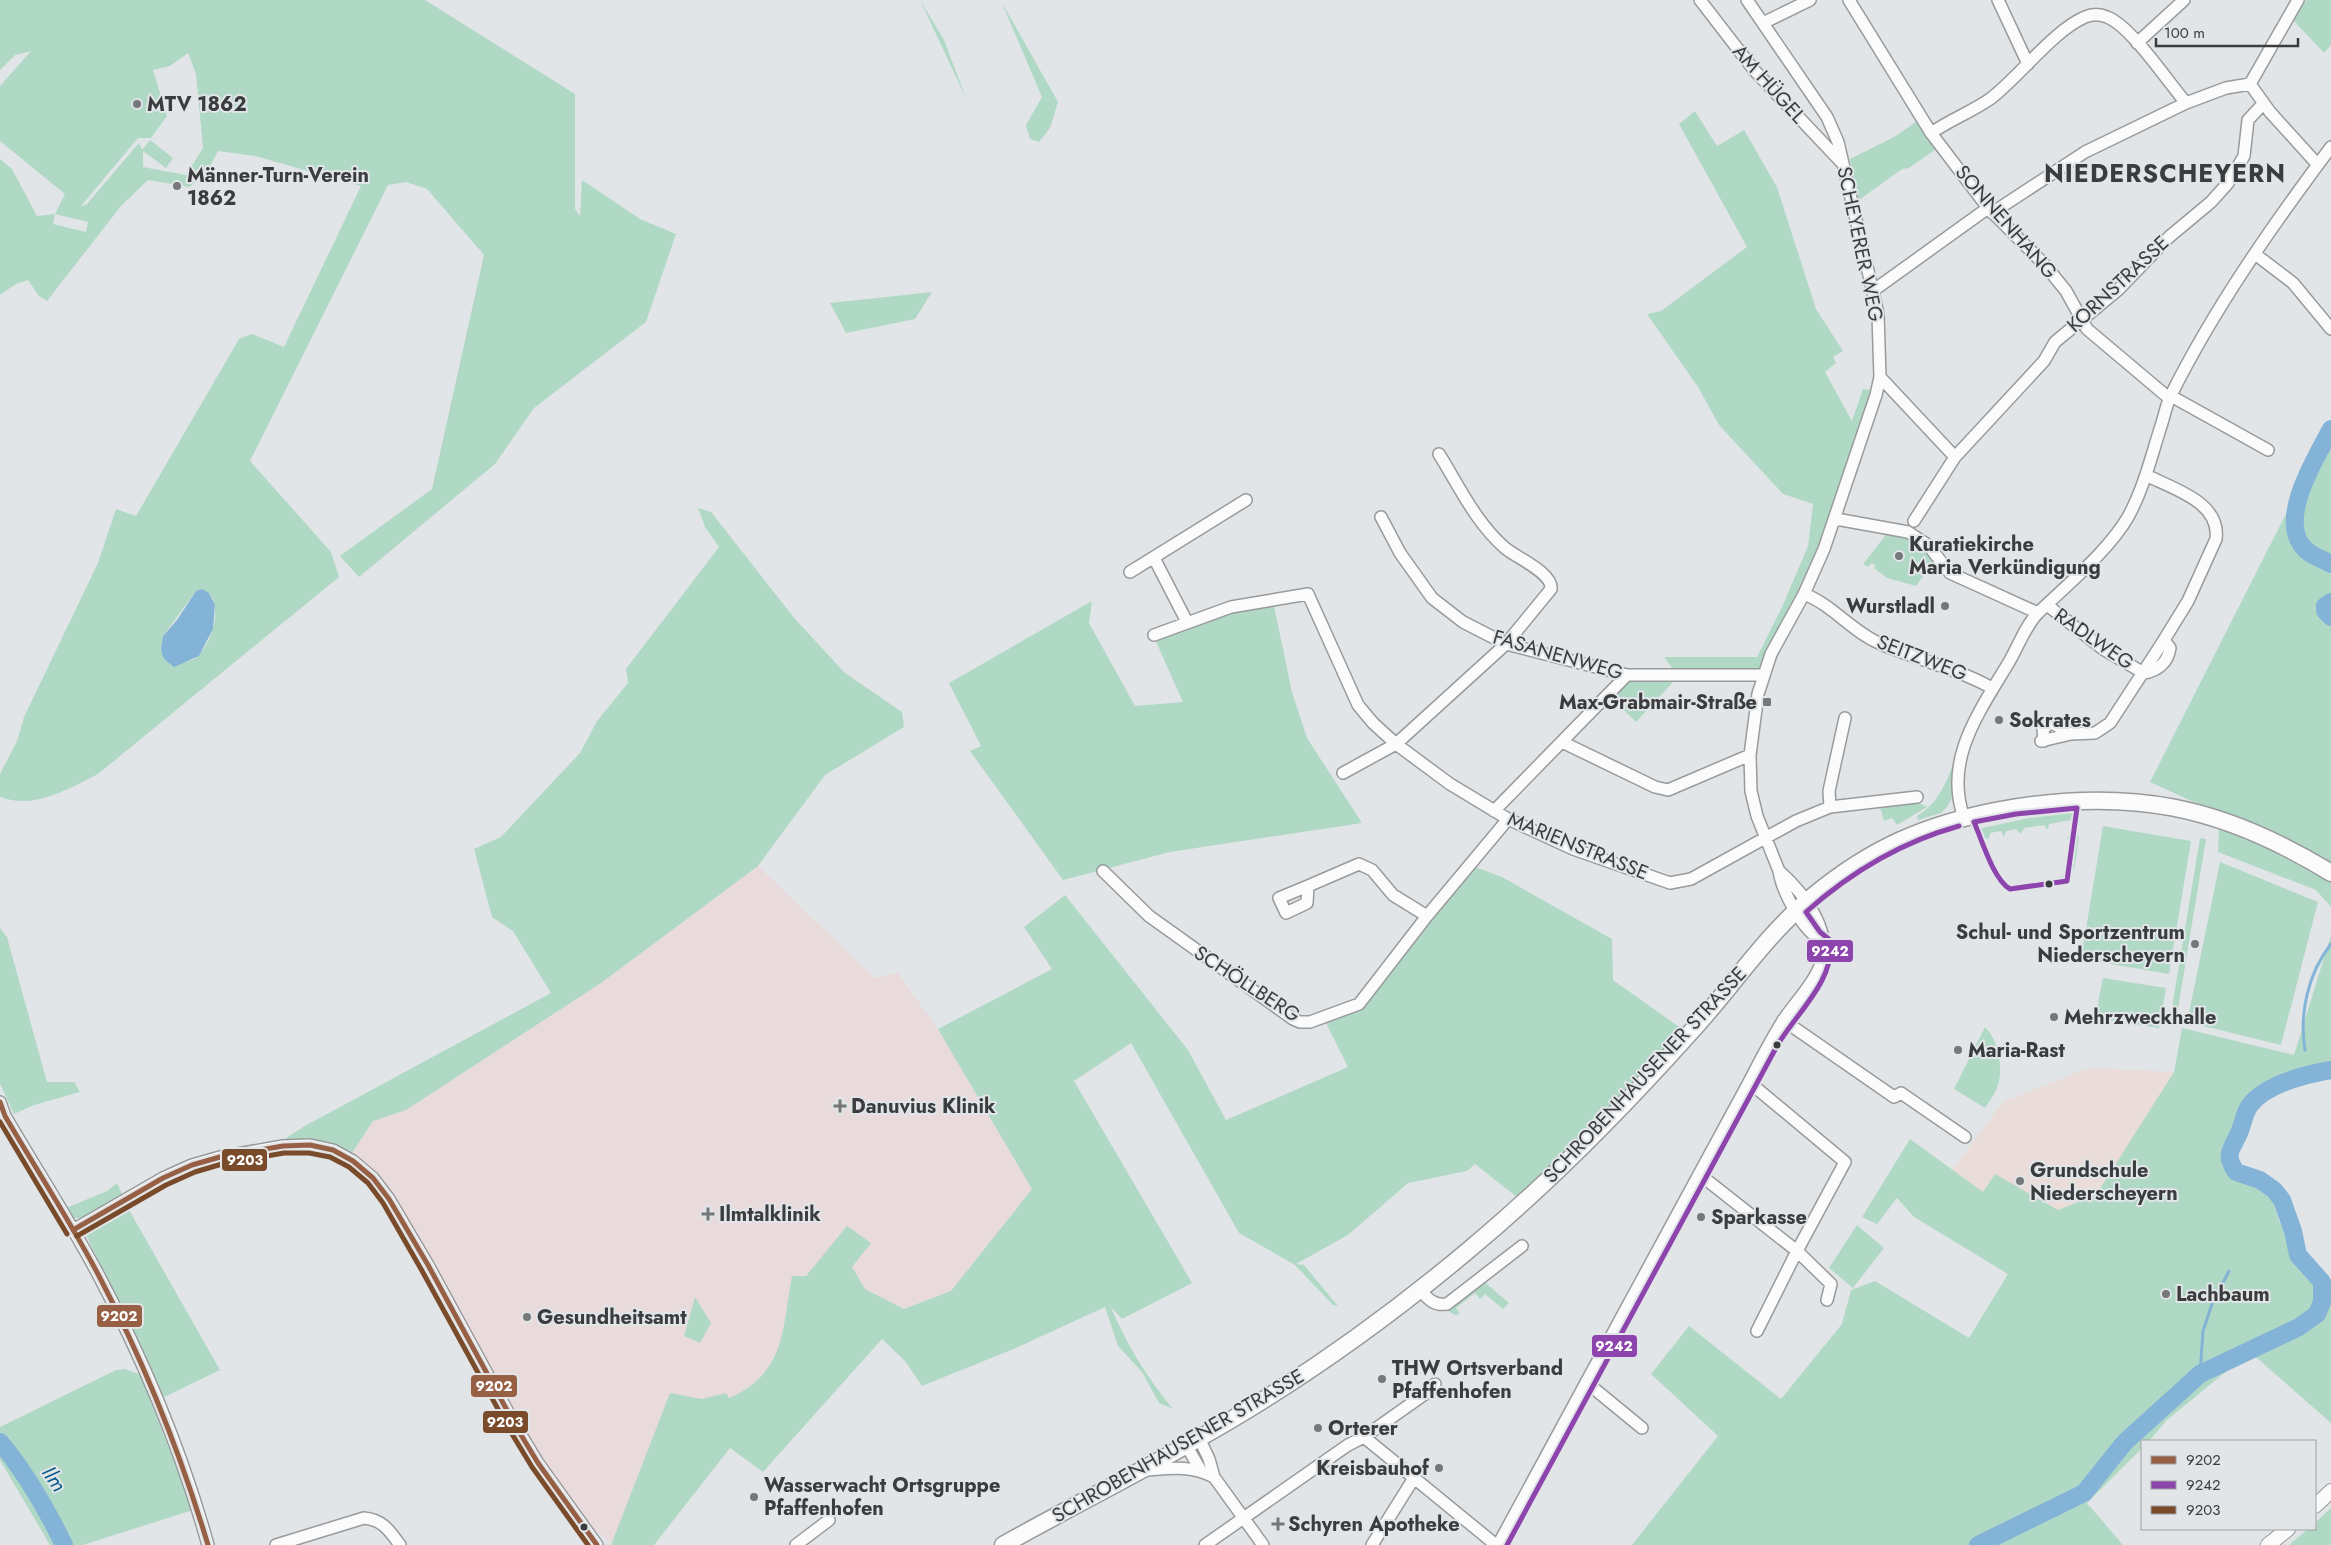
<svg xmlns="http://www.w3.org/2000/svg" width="2331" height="1545" viewBox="0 0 2331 1545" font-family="Jost,sans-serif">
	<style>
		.education { fill: #e9dcd9 }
		.medical { fill: #e9dbdb }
		.green { fill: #b0d9c5; fill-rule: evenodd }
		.water { fill: #84b3d8 }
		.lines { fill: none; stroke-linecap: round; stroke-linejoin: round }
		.stream { stroke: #84b3d8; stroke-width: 3 }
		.river { stroke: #84b3d8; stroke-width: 18 }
		.minor-casing { stroke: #989a9c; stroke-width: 14 }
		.tertiary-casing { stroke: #989a9c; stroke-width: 16 }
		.secondary-casing { stroke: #989a9c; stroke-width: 19 }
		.minor { stroke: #fbfbfb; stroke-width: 11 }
		.tertiary { stroke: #fbfbfb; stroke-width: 14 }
		.secondary { stroke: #fbfbfb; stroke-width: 16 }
		.bus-1-casing { stroke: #e1e5e8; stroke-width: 9 }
		.bus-2-casing { stroke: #e1e5e8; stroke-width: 9 }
		.bus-3-casing { stroke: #e1e5e8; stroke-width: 9 }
		.bus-1 { stroke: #975f44; stroke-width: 5 }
		.bus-2 { stroke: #8e44ad; stroke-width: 5 }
		.bus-3 { stroke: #7a4b2a; stroke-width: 5 }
		.poi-dot { fill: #757778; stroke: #e1e5e8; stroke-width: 2 }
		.bus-dot { fill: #3a3c3d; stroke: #e1e5e8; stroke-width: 2 }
		.labels { text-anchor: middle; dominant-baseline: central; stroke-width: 4; stroke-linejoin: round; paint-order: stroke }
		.street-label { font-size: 20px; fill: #3a3c3d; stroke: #e1e5e8 }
		.poi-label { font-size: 20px; font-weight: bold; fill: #3a3c3d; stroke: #e1e5e8; text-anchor: start }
		.water-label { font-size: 21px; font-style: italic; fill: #0a5c8d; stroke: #e1e5e8 }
		.district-label { font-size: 25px; font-weight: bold; letter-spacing: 1px; fill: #3a3c3d; stroke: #e1e5e8 }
		.line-badge { stroke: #e1e5e8; stroke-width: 2 }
		.badge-label { font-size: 14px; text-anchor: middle; font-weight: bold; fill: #fff }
	</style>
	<rect width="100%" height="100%" fill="#e2e5e7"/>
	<!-- education -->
	<path class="education" d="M2088 1068 2174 1072 2096 1195 1996 1263 1906 1204 1954 1168 2003 1102Z"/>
	<!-- medical -->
	<path class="medical" d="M758 866 876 979 897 972 938 1029 1032 1189 951 1291 903 1309 730 1448 654 1545H615L589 1526 550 1473 391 1191 369 1166 352 1153 373 1121 406 1110 601 983Z"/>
	<!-- green -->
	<path class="green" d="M0 0H425L575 94V209L580 216 582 180 640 219 676 234 646 322 534 408 495 464 359 577 340 556 432 489 484 255 427 189 406 182 388 185 250 461 331 552 339 577 98 774C68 789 34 810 0 797V774L17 741 24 717 98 563 116 509 136 516 239 339 252 334 284 347 361 186 255 156 218 151 206 174 189 187 148 180 121 206 47 301 38 295 28 280 16 284 0 295V159L12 169 37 216 55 214 65 194 0 141V86L31 51 15 55 0 70ZM188 53 196 74 203 148 186 175 143 167V151L166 168 173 158 150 140 142 150 139 143 86 205 81 206 138 138H151L167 116 153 70 170 66ZM55 214 88 222 86 232 53 224ZM196 591 209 593C223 612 211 644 195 659L178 664 169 663 165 660 161 648 163 636Z
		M920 0 944 40 966 98Z
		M2306 0H2331V45L2324 53 2294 21Z
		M1001 1 1058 102 1050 128 1039 142 1030 139 1026 125 1042 97Z
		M1695 111 1717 146 1744 130 1777 187 1816 309 1843 351 1833 357 1836 363 1825 372 1852 421 1863 389 1870 390 1871 398 1821 540 1762 670 1731 673 1672 668 1664 657H1757L1783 605 1808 546 1813 504 1783 494 1719 425 1698 387 1647 314 1661 311 1747 247 1679 124Z
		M1917 121 1936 149 1909 168 1902 169 1859 200 1850 159 1896 136Z
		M932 292 915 319 846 333 830 303Z
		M2331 425V865L2150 782Z
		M698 508 711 512 795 619 845 673 902 712 904 727 825 775 758 866 601 983 406 1110 373 1121 352 1153 314 1140 285 1139 303 1127 551 993 513 931 492 917 474 849 501 837 580 753 597 721 628 683 626 669 719 547 705 527Z
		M1889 531 1912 537 1935 560 1916 586 1887 578 1874 568 1876 566 1872 563 1868 567 1863 564Z
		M1092 601 1089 623 1135 706 1183 702 1154 637 1185 625 1273 601 1292 692 1307 738 1362 823 1170 852 1063 880 970 751 981 746 949 683Z
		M1629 682H1673L1636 722 1612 698Z
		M1955 758 1952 798 1947 807 1941 813 1918 820 1917 816C1938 804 1948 780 1955 758Z
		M1918 802 1927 807 1897 825 1892 818 1884 821 1880 807Z
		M2080 812 2079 826H2073L2071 820 2049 824 2048 830 2044 825 2024 828 2021 834 2016 829 2006 831 2004 837 2001 831 1990 833 1989 839 1984 838 1978 829 2029 818Z
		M2103 826 2191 841 2169 974 2081 959Z
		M2219 828 2283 855 2331 882V907L2316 890 2218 852Z
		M2079 836C2077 847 2077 860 2073 871 2069 884 2029 885 2015 887V884L2059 878 2068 873 2069 865 2075 862 2067 837Z
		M2200 838 2206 839 2176 1021 2170 1020Z
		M2220 862 2318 902 2281 1045 2187 1022Z
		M1475 867 1502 877 1612 939 1613 980 1689 1034 1523 1202 1475 1164 1467 1171 1408 1183 1348 1235 1296 1264 1304 1265 1338 1306 1333 1305 1295 1265 1239 1233 1131 1043 1074 1081 1192 1283 1122 1319 1111 1307C1126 1344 1148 1379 1173 1409L1159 1403 1142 1372 1118 1346 1105 1307 1016 1348 922 1386 905 1361 882 1339 763 1472 730 1448 654 1545H611L670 1393 702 1399 726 1393 729 1398C786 1373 782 1330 792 1276H806L847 1226 871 1243 852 1267 865 1289 904 1309 951 1291 1032 1189 938 1029 1052 969 1024 927 1065 895 1188 1050 1226 1120 1348 1067 1326 1023 1360 1011Z
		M0 928 7 937 47 1082H74L80 1092 34 1105 14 1114 0 1084Z
		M2331 935V1068C2301 1072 2273 1078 2249 1098L2258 1105 2246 1112 2228 1144 2222 1166 2229 1174 2256 1187 2273 1201 2280 1223 2289 1235V1254L2301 1270 2331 1282V1423L2250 1352 2167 1420 2149 1441H2142V1448L2087 1503 2123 1545H1632L1718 1436 1651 1374 1689 1326 1781 1399 1842 1324 1851 1290 1875 1281 1969 1338 2008 1274 1914 1217 1897 1198 1877 1224 1862 1217 1910 1139 1983 1192 1995 1174 2058 1210 2096 1195 2174 1072 2182 1028 2294 1055Z
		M2103 978 2166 988 2159 1028 2095 1018Z
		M1985 1027C1999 1040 2004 1070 1997 1088 1994 1095 1989 1102 1985 1108L1954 1089Z
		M117 1183 123 1196 82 1218H72L66 1208 107 1191Z
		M128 1208 220 1370 164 1397 86 1235 88 1230Z
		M1857 1225 1884 1248 1853 1288 1829 1268Z
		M1481 1279 1509 1303 1503 1309 1485 1294 1480 1299 1475 1293 1456 1308 1460 1314 1455 1315 1445 1309Z
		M695 1297 711 1323 700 1343 684 1336Z
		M125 1369 139 1374 142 1379 193 1510 83 1545H50L0 1460V1427L116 1370Z
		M2331 1508V1545H2289L2308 1529H2315V1523Z"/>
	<!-- water -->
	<path class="water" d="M202 589 209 593 215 605 213 629 199 656 174 667 165 660 162 654 161 648 163 636 177 620 196 591Z"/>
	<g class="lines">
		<!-- stream -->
		<path class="stream" d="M2305 1050C2299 1014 2308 973 2331 944
			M2200 1374 2203 1331 2212 1304 2229 1271"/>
		<!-- river -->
		<path class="river" d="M2331 429C2316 458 2277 519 2304 548 2310 556 2323 559 2331 564
			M2331 602 2325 606V611L2331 617
			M0 1442C27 1474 46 1508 64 1545
			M1978 1545 2084 1493 2125 1442 2200 1374 2299 1327 2317 1314 2322 1302V1282L2298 1255 2293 1231 2282 1200 2274 1190 2260 1180 2236 1172C2224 1154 2231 1151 2239 1133 2243 1124 2244 1113 2250 1105 2266 1084 2307 1074 2331 1070"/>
		<!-- minor casing -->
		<g class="minor-casing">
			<path id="minor" d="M1700 0 1754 70 1843 164
				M1747 0 1827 117 1838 142 1878 314 1880 377 1876 395 1824 549 1804 594 1771 654 1758 694 1750 755 1751 791 1757 816 1779 871C1782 891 1803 932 1822 940
				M1849 0 1931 133 1988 208 2045 265 2066 291 2087 329 2170 399
				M1998 0 2028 64
				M1763 23 1810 0
				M2137 43 2184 0
				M2250 84 2270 112 2318 165
				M2250 84 2298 0
				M1931 133C1950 120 1971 112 1990 99 2018 78 2054 30 2085 17 2092 14 2100 14 2107 17 2131 26 2168 82 2186 103
				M1992 213 2085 152 2186 103 2226 88 2250 84
				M2255 254 2293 283 2331 329
				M1874 290 1988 208
				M1880 377 1955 457 1914 521
				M2171 396 2268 450
				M1955 457 2044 361 2055 342 2119 289 2169 237 2211 202 2228 183 2244 156 2248 120 2263 104
				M2146 475C2173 489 2221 502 2216 539L2188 601 2164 640
				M1381 517 1400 553 1432 598 1463 622 1506 644 1627 675H1762
				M1836 519 1908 532 1928 545 1950 573 2038 613
				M1154 558 1187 622
				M1130 572 1246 500
				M1804 594C1833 605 1852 632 1881 644 1918 660 1956 668 1992 688
				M2047 605 2103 649 2142 672
				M1154 635 1231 607 1308 594 1358 705 1373 723 1396 744 1450 784 1508 819 1573 849 1670 883 1691 879 1796 821 1830 807 1917 797
				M2041 741 2071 734 2095 733 2110 723 2164 640 2170 648C2168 662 2158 671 2144 673
				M2044 741 2043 730 2050 722 2071 734
				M1562 742 1655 787 1668 790 1750 755
				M1343 773 1396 744 1506 644 1551 589C1553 573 1517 558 1505 548 1476 523 1459 486 1439 454
				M1830 807 1829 791 1845 718
				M1494 811 1627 675
				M1964 818C1943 759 1980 711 2009 662 2018 647 2026 624 2039 612 2067 585 2109 550 2128 517 2143 490 2151 458 2160 429 2164 418 2166 405 2171 395 2215 307 2272 226 2331 147
				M1103 871 1149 916 1293 1019 1300 1022H1310L1359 1004 1427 916 1508 819
				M1308 886 1359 864 1372 870 1393 895 1427 916
				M1308 886 1307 903 1286 913 1279 898Z
				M1783 1020 1894 1097 1901 1093 1965 1137
				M1749 1082 1845 1162 1797 1251 1831 1284 1827 1300
				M0 1102 5 1116C36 1169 70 1221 99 1276 144 1361 182 1452 208 1545
				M1699 1174 1797 1251 1757 1331
				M73 1230 163 1178 192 1165 220 1157 283 1146 310 1145 333 1150 353 1161 373 1178 389 1199 428 1265 515 1425 538 1463 597 1545
				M1420 1290C1428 1299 1434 1306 1447 1304L1522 1246
				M1586 1382 1642 1428
				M1364 1437 1496 1545
				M1199 1438 1209 1459 1214 1477 1263 1545
				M1186 1445 1200 1469
				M1146 1470C1172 1468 1191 1465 1214 1477
				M276 1545 364 1518C383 1520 389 1530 400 1545
				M796 1545 829 1520
				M1205 1545 1348 1445 1364 1437 1429 1391 1435 1384
				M1372 1545 1414 1478
				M1498 1545 1749 1082C1760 1061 1771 1039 1784 1019 1796 1001 1812 986 1820 966 1835 933 1803 892 1779 871"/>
		</g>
		<!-- tertiary casing -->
		<g class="tertiary-casing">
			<path id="tertiary" d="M2315 1506 2331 1491
				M2268 1545 2288 1529"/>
		</g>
		<!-- secondary casing -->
		<g class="secondary-casing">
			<path id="secondary" d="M1003 1545C1085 1499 1169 1458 1249 1409 1327 1361 1401 1307 1471 1248 1549 1183 1621 1110 1689 1034 1730 990 1766 934 1813 896 1871 848 1926 824 2000 810 2128 787 2221 805 2331 873"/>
		</g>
		<!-- minor -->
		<use href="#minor" class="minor"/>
		<!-- tertiary -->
		<use href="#tertiary" class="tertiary"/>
		<!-- secondary -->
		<use href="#secondary" class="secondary"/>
		<!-- bus-1 casing -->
		<g class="bus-1-casing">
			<path id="bus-1" d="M0 1102 5 1116C36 1169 70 1221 99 1276 144 1362 180 1452 208 1545
				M73 1230 163 1178 192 1165 220 1157 283 1146 310 1145 333 1150 353 1161 373 1178 389 1199 428 1265 515 1425 538 1463 597 1545"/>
		</g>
		<!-- bus-2 casing -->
		<g class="bus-2-casing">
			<path id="bus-2" d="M2077 808 2067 881 2010 889C1993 879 1982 840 1974 822L2016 814Z
				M1507 1545 1777 1046C1796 1013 1836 980 1830 940L1820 932 1806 912C1851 872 1901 842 1959 826"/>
		</g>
		<!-- bus-3 casing -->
		<g class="bus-3-casing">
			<path id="bus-3" d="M0 1122 67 1234
				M77 1236 166 1185 195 1172 222 1164 284 1153H309L330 1157 349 1167 368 1183 383 1203 421 1269 509 1429 532 1467 588 1545"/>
		</g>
		<!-- bus-1 -->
		<use href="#bus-1" class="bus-1"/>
		<!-- bus-2 -->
		<use href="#bus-2" class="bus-2"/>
		<!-- bus-3 -->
		<use href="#bus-3" class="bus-3"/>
	</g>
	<!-- markers -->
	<g class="poi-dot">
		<circle cx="137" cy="104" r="5"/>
		<circle cx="177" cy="186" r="5"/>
		<circle cx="1899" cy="556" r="5"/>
		<circle cx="1945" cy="606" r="5"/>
		<rect x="1762" y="697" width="10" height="10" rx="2.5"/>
		<circle cx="1999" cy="720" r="5"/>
		<circle cx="2195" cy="944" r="5"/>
		<circle cx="2054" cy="1017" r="5"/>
		<circle cx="1958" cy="1050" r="5"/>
		<path d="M837.5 1098.5h5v5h5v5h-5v5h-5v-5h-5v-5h5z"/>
		<circle cx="2020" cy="1181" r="5"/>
		<path d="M705.5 1206.5h5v5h5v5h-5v5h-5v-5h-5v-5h5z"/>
		<circle cx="1701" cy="1217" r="5"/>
		<circle cx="2166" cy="1294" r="5"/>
		<circle cx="527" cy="1317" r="5"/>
		<circle cx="1382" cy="1379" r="5"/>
		<circle cx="1318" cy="1428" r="5"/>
		<circle cx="1439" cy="1468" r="5"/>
		<circle cx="754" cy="1497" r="5"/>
		<path d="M1275.5 1516.5h5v5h5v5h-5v5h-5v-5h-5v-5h5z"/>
	</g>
	<g class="bus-dot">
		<circle cx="2049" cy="884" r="4.5"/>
		<circle cx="1777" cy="1045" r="4.5"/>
		<circle cx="584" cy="1527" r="4.5"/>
	</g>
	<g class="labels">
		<!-- street labels -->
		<g class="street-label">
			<text transform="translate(1769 84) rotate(48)">AM HÜGEL</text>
			<text transform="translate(2006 222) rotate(49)">SONNENHANG</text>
			<text transform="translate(1860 244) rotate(78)">SCHEYERER WEG</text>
			<text transform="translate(2118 284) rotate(-43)">KORNSTRASSE</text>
			<text transform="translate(2094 639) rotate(35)">RADLWEG</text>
			<text transform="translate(1558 655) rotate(16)">FASANENWEG</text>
			<text transform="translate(1922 658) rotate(21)">SEITZWEG</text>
			<text transform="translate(1578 846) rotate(22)">MARIENSTRASSE</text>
			<text transform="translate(1247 984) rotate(33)">SCHÖLLBERG</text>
			<text transform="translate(1645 1075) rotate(-47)">SCHROBENHAUSENER STRASSE</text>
			<text transform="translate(1178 1446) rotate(-30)">SCHROBENHAUSENER STRASSE</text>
		</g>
		<!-- poi labels -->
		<g class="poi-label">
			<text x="147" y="104">MTV 1862</text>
			<text x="187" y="175">Männer-Turn-Verein<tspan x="187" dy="23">1862</tspan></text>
			<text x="1909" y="544">Kuratiekirche<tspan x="1909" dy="23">Maria Verkündigung</tspan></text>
			<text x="1935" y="606" text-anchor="end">Wurstladl</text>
			<text x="1757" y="702" text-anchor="end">Max-Grabmair-Straße</text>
			<text x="2009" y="720">Sokrates</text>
			<text x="2185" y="932" text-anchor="end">Schul- und Sportzentrum<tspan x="2185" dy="23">Niederscheyern</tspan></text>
			<text x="2064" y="1017">Mehrzweckhalle</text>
			<text x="1968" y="1050">Maria-Rast</text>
			<text x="851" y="1106">Danuvius Klinik</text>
			<text x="2030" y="1170">Grundschule<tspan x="2030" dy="23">Niederscheyern</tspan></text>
			<text x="719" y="1214">Ilmtalklinik</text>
			<text x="1711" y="1217">Sparkasse</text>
			<text x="2176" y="1294">Lachbaum</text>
			<text x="537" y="1317">Gesundheitsamt</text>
			<text x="1392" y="1368">THW Ortsverband<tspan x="1392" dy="23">Pfaffenhofen</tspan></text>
			<text x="1328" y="1428">Orterer</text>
			<text x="1429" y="1468" text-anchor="end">Kreisbauhof</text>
			<text x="764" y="1485">Wasserwacht Ortsgruppe<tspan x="764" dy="23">Pfaffenhofen</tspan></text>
			<text x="1288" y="1524">Schyren Apotheke</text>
		</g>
		<!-- water labels -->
		<g class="water-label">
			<text transform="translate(54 1479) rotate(56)">Ilm</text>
		</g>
		<!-- district labels -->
		<g class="district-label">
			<text x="2165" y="173">NIEDERSCHEYERN</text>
		</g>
	</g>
	<g class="line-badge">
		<rect x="1806" y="939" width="48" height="24" rx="5" fill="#8e44ad"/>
		<rect x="221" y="1148" width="47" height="24" rx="5" fill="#7a4b2a"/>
		<rect x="96" y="1304" width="47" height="24" rx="5" fill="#975f44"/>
		<rect x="1591" y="1334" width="47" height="24" rx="5" fill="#8e44ad"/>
		<rect x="470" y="1374" width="48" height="24" rx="5" fill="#975f44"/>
		<rect x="482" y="1410" width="47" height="24" rx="5" fill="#7a4b2a"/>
	</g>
	<g class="badge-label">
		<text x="1830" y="956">9242</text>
		<text x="245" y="1165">9203</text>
		<text x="119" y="1321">9202</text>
		<text x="1614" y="1351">9242</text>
		<text x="494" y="1391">9202</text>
		<text x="505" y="1427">9203</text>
	</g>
	<!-- legend -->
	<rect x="2141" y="1440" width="175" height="90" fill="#e1e5e8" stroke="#9ea1a4"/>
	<rect x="2151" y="1456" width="25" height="8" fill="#975f44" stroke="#9ea1a4"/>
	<text x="2186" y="1465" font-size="15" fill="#3a3c3d">9202</text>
	<rect x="2151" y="1481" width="25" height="8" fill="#8e44ad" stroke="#9ea1a4"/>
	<text x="2186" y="1490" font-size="15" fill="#3a3c3d">9242</text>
	<rect x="2151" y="1506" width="25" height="8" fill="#7a4b2a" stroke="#9ea1a4"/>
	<text x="2186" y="1515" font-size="15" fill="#3a3c3d">9203</text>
	<!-- scale -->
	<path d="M2156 38v8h142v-8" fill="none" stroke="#3a3c3d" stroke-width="2.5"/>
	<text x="2164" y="38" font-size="15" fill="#3a3c3d" stroke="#e1e5e8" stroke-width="4" paint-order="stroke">100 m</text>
</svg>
